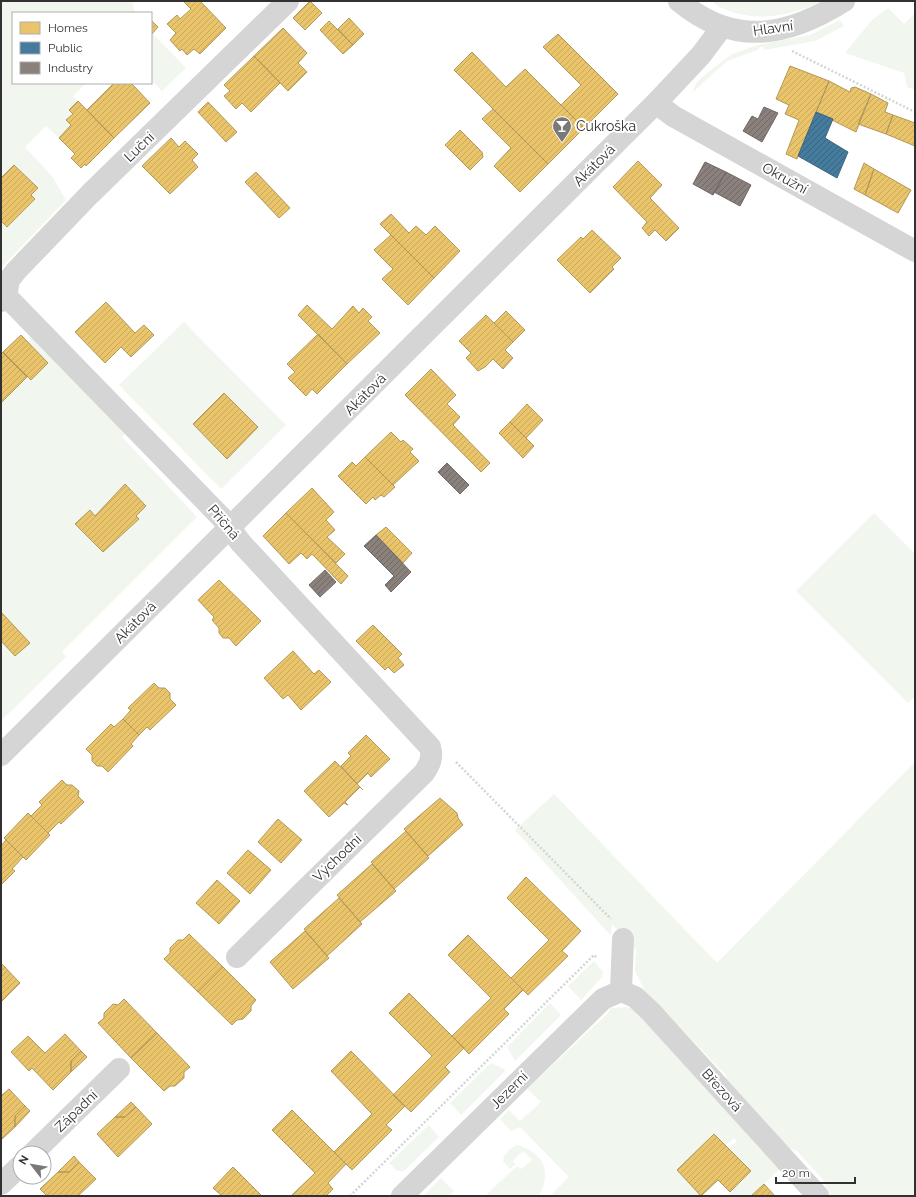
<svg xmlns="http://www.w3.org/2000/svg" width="916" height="1197" viewBox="0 0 916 1197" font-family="Raleway,sans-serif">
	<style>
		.green { fill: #f1f6ee }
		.homes { fill: url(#homes-hatch); stroke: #b29859 }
		.public { fill: url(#public-hatch); stroke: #3f657d }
		.industry { fill: url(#industry-hatch); stroke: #6f6966 }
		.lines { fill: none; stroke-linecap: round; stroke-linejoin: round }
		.path { stroke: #d5d5d5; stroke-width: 2.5; stroke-dasharray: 2 2; stroke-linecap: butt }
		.minor { stroke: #d5d5d5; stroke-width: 22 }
		.labels { text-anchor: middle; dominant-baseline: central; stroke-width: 4; stroke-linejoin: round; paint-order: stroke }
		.street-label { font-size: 14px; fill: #313131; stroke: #fff }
		.poi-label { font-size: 14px; fill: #313131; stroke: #fff; text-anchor: start }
	</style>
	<defs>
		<pattern id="homes-hatch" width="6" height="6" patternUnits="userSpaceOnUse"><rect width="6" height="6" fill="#e9c46a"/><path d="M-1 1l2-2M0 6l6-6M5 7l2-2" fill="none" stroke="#c8a95c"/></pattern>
		<pattern id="public-hatch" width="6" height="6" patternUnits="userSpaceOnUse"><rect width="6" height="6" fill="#457b9d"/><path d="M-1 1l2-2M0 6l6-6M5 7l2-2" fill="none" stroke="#3a6581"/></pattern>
		<pattern id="industry-hatch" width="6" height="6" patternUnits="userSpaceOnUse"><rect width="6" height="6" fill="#8a817c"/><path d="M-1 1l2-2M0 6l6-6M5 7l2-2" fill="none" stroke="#716a66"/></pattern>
	</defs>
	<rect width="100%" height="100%" fill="#fff"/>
	<!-- green -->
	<path class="green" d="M1 1H132L135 13H13V83H86L73 96 78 101 70 110 73 114 66 120 71 125 59 138 46 126 25 147 52 176 66 200 1 268Z
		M712 1H822C793 15 759 23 727 10 721 8 716 6 712 1Z
		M888 8 904 24 915 13V90L907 87 904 73 845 53 872 20Z
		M840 20 844 26 815 41 764 50 763 47H760L758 50 727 61 692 93 696 84 702 77 732 54 758 45 810 35Z
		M151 32 186 68 162 91 151 80Z
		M184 322 286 425 221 489 119 385Z
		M32 337 126 433 122 437 197 517 62 652 66 657 1 721V403L27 378 10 360Z
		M874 513 915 554V696L908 703 796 591Z
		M915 762V1196H831L825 1190 826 1183 797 1151 789 1148 727 1082 726 1075 645 991 635 971 636 950 612 924 611 936 515 830 554 794 717 963Z
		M594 961 603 972 602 977 581 1000 568 986Z
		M550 1003 561 1015 515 1061 507 1047Z
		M627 1007 635 1010 781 1168 751 1196H726L750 1171 728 1149 737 1141 734 1138 725 1146 714 1134 677 1170 702 1196H550L569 1177 520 1127 511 1131 500 1119 509 1110 520 1121 541 1102 527 1089 607 1014 611 1008Z
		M491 1063 504 1069 505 1071 461 1115 450 1103Z
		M429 1125 439 1137 404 1171H397L389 1163Z
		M517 1145C544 1153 552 1171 539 1196H485L517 1166 521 1169 532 1160 523 1151 513 1161 516 1164 510 1169 503 1161 504 1156 510 1149Z
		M441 1178 454 1191 449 1196H423Z"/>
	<!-- homes -->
	<path class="homes" d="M183 1H200L226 28 200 54 194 49 187 55 182 49 180 51 170 40 176 33 167 24 177 15 180 19 191 9Z
		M310 1 322 13 305 30 293 18Z
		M349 18 364 34 353 45 338 29Z
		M151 20 158 27 151 35Z
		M329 21 353 45 343 54 320 30Z
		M283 28 307 53 298 63 307 72 288 91 254 56Z
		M558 34 618 94 584 128 561 105 581 85 543 47Z
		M472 52 506 87 525 69 584 128 548 164 454 70Z
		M254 56 280 83 251 112 242 103 236 109 224 96 230 91 224 85Z
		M790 66 829 81 797 159 786 154 799 120 785 114 789 105 776 99Z
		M829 81 850 92 851 88 855 87 871 94 856 132 816 112Z
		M114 83H131L150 103 114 138 87 110Z
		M871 94 888 103 885 112 893 115 886 134 858 124Z
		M78 101 114 138 86 166 85 164 81 168 71 158 75 154 59 138 71 125 66 120 73 114 69 110Z
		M208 102 237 132 226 142 198 112Z
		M493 109 548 164 520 192 494 166 511 148 482 119Z
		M893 115 915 123V146L886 134Z
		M460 130 482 152 483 157 470 170 445 145Z
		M171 138 179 147 185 141 198 154 192 160 198 167 170 194 142 166Z
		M638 161 662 185 650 198 679 228 666 241 655 230 649 236 642 228 647 222 613 187Z
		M864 163 874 169 865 195 854 189Z
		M14 165 38 188 31 195 35 199 7 227 1 221V178Z
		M874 169 911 190 898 213 865 195Z
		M256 172 290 208 279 218 245 182Z
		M391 214 409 233 416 226 426 235 435 226 460 251 434 278 380 224Z
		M592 230 621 258 612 267 614 269 590 293 557 260 581 237 583 239Z
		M391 235 434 278 408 305 382 279 393 269 374 250Z
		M106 302 135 333 144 325 154 335 131 357 121 347 105 363 75 332Z
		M307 305 332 329 353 306 359 313 363 308 372 317 368 321 380 333 347 364 298 315Z
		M506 311 525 330 513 342 494 323Z
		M486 315 513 342 505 350 513 358 503 369 493 359 485 367 478 371 466 358 471 353 459 341Z
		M318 334 347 364 317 394 312 389 306 396 288 378 295 372 287 364Z
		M21 335 48 363 31 380 3 352Z
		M1 351 27 377 1 403Z
		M431 369 456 395 447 404 460 417 453 425 490 463 481 472 405 395Z
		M224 393 258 427 227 459 193 424Z
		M527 404 543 420 526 438 510 422Z
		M510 422 534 446 523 458 499 433Z
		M391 432 401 442 403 440 413 449 410 452 419 461 393 485 365 457Z
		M365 457 395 487 384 497 381 495 375 500 373 497 366 504 338 476 352 462 356 466Z
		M125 484 146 506 136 516 139 519 103 552 75 524 90 510 95 516Z
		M312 488 334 512 326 520 335 530 327 537 345 554 336 563 286 513Z
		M286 513 348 576 341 584 312 554 307 559 301 553 289 564 263 536Z
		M386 527 412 553 403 563 376 535Z
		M219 580 261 621 236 646 229 638H223L219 633V628L212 620 214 617 198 600Z
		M1 612 30 643 15 656 2 642 1 643Z
		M373 625 402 654 398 658 404 665 394 673 388 667 385 670 356 641Z
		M293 651 314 674 319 670 331 682 301 710 288 695 283 699 264 678Z
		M154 683 159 688H165L170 693V699L176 705 150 730 147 727 139 735 123 719 131 710 128 708Z
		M123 719 139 735 131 744 133 746 108 772 102 766H97L92 761V755L86 749 111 724 114 727Z
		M366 735 390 759 371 777 368 773 357 784 341 766 351 756 348 753Z
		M335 761 363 790 360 787 345 802 348 805 344 803 329 817 304 791Z
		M62 780 67 785H72L79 791 78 796 84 802 61 824 59 822 48 833 31 816 42 805 39 802Z
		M440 798 457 813 458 818 463 825 428 856 404 829Z
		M28 813 50 835 26 860 4 838Z
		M278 819 302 840 281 863 258 842Z
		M406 831 429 858 394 889 371 862Z
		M6 840 23 857 12 869 15 871 1 885V846Z
		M248 850 271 870 250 894 227 873Z
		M372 864 396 891 360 922 337 895Z
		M526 877 581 931 562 951 568 956 528 995 511 978 549 940 507 898Z
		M217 880 240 901 219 924 196 903Z
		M339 898 362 924 327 956 304 929Z
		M305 931 329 958 293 989 270 962Z
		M189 934 223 967 198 992 164 959 170 953V948L178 940H183Z
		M468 935 523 990 504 1009 509 1014 469 1054 452 1036 491 998 448 955Z
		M1 963 20 983 1 1002Z
		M223 967 256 1000 251 1006V1011L243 1019 237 1020 232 1025 198 992Z
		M409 993 464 1048 445 1067 450 1072 411 1112 393 1095 432 1056 389 1013Z
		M124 999 157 1033 131 1058 98 1023 104 1018V1013L113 1004 118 1005Z
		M157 1033 190 1067 184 1072V1078L175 1086H170L164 1091 131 1058Z
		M65 1034 81 1051 71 1061V1072L53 1090 32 1068 29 1071 11 1052 28 1036 45 1053Z
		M81 1051 87 1057 71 1072V1061Z
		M351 1051 405 1106 386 1125 392 1130 352 1170 334 1152 372 1114 331 1071Z
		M9 1089 25 1106 15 1116V1127L1 1140V1096Z
		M131 1102 136 1107 125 1117H115Z
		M25 1106 30 1111 15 1127V1116Z
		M136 1107 152 1124 118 1157 97 1134 115 1117H125Z
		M292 1110 346 1164 328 1183 333 1189 326 1196H291L315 1173 272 1130Z
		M714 1134 751 1171 730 1192 718 1180 701 1196 677 1170Z
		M74 1156 79 1162 69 1172H58Z
		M79 1162 96 1179 78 1196H47L40 1189 58 1172H69Z
		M233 1167 262 1196H222L213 1188Z
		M764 1184 775 1196H751Z"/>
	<!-- public -->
	<path class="public" d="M816 112 833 119 825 138 848 152 837 178 798 156Z"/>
	<!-- industry -->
	<path class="industry" d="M764 107 778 113 762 142 743 131 752 116 758 119Z
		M705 162 726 172 713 195 693 184Z
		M726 172 751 185 740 206 714 192Z
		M447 463 469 485 460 494 438 472Z
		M376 535 411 572 391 592 385 585 394 576 364 546Z
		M325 570 336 582 320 597 309 585Z"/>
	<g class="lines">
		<!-- path -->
		<path class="path" d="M792 51 915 112
			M456 762 611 919
			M350 1196 594 955 597 958"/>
		<!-- minor -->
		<path class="minor" d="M679 1C734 47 787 37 844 1
			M656 103 673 116 915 251
			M6 296 222 518 241 543 430 747C433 758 430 764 424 773L237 957
			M1 301 6 296 9 280 16 271 90 194 288 1
			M1 755 656 103 701 55 722 27
			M621 991 635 997 651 1012 818 1196
			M621 991 623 939
			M33 1153 119 1069
			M1 1184 20 1166
			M402 1196 603 999 621 991"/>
	</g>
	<!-- icons -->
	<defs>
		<g id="bar-pin" transform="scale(1)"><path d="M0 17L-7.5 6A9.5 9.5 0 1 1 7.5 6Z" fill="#797979" stroke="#fff"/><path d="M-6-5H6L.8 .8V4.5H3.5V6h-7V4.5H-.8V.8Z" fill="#fff"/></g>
	</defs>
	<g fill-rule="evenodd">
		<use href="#bar-pin" x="562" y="126"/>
	</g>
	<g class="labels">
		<!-- street labels -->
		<g class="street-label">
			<text transform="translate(773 28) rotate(-8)">Hlavní</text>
			<text transform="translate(139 147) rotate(-44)">Luční</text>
			<text transform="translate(594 165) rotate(-45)">Akátová</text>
			<text transform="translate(785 178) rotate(29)">Okružní</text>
			<text transform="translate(365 394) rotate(-45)">Akátová</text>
			<text transform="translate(224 522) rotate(50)">Příčná</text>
			<text transform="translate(135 622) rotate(-45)">Akátová</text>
			<text transform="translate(337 858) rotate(-44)">Východní</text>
			<text transform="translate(509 1090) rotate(-45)">Jezerní</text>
			<text transform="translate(722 1090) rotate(48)">Březová</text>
			<text transform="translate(76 1111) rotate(-44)">Západní</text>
		</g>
		<!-- poi labels -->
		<g class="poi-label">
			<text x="576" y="126">Cukroška</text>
		</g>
	</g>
	<!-- border -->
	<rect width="916" height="1197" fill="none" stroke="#313131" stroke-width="4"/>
	<!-- legend -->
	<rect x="12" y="12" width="140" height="72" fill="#ffffff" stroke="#adadad"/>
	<rect x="20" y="22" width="20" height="12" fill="#e9c46a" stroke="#adadad"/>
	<text x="48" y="32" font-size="12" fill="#313131">Homes</text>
	<rect x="20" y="42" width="20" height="12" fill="#457b9d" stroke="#adadad"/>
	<text x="48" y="52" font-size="12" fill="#313131">Public</text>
	<rect x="20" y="62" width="20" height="12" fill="#8a817c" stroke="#adadad"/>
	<text x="48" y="72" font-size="12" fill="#313131">Industry</text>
	<!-- north arrow -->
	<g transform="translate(32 1165) rotate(301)"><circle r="19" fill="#ffffff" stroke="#adadad"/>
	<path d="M0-3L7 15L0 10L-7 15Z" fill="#797979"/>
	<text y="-6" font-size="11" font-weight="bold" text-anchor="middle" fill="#313131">N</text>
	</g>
	<!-- scale -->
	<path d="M776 1177v6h79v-6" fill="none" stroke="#313131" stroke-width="2"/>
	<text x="782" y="1177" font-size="12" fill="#313131" stroke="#ffffff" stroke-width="3" paint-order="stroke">20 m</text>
</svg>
